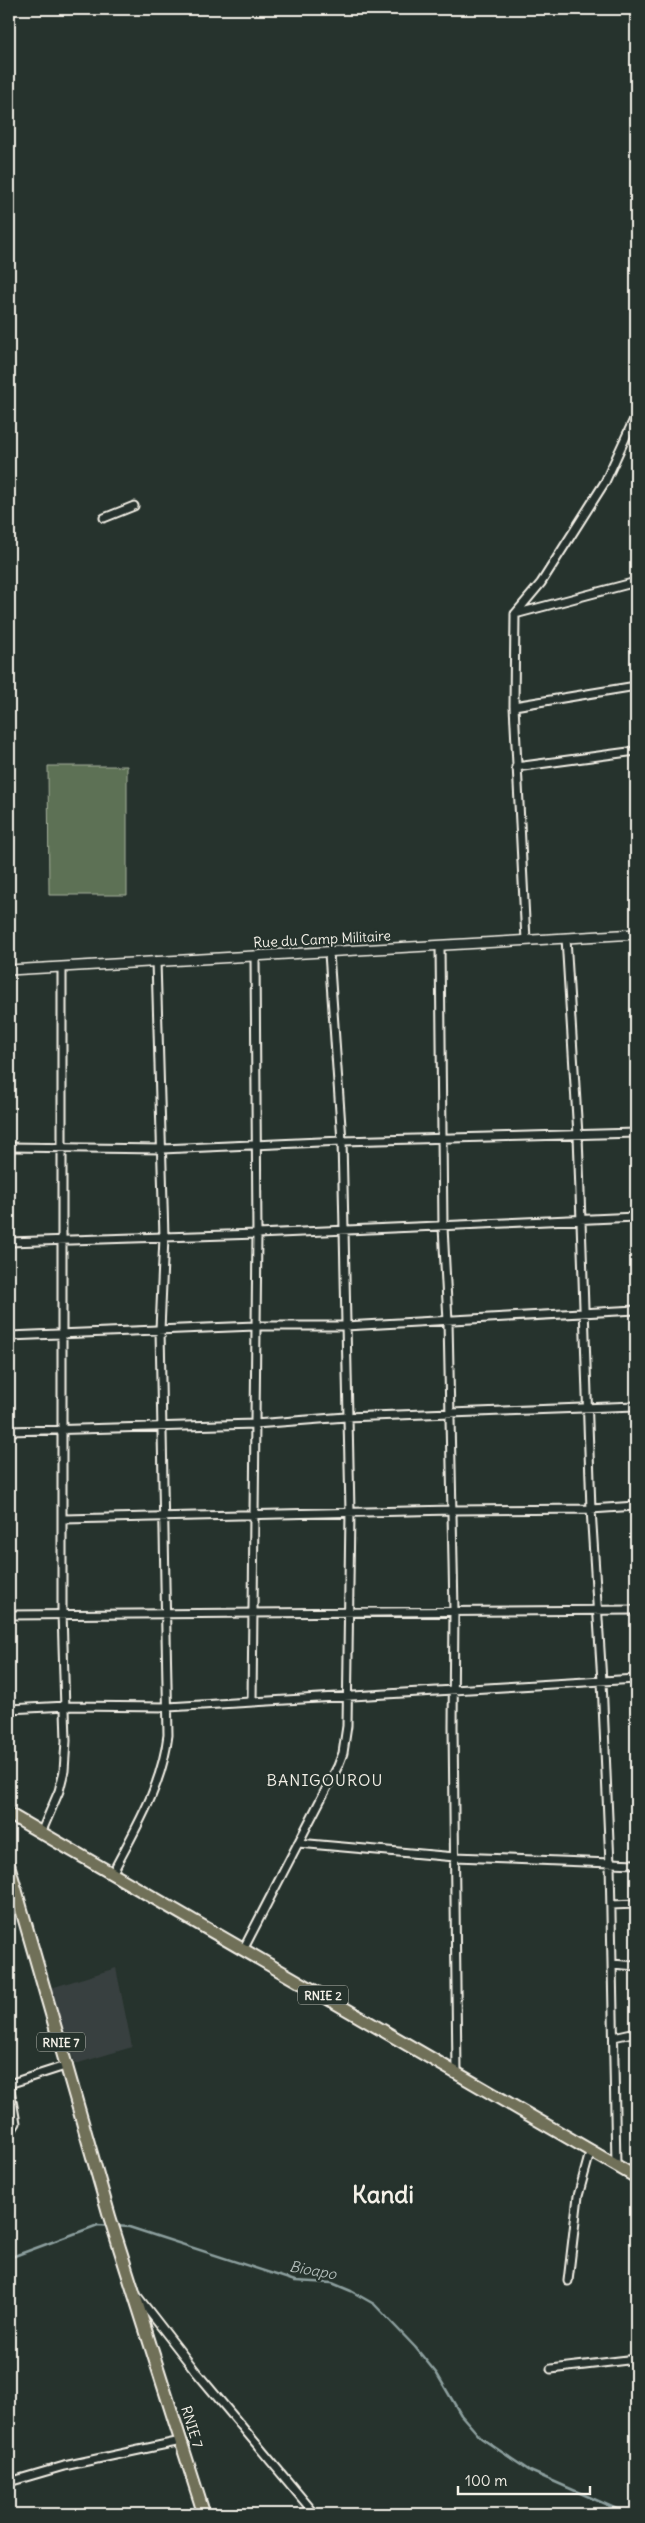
<svg xmlns="http://www.w3.org/2000/svg" width="645" height="2523" viewBox="0 0 645 2523" font-family="Delius,sans-serif">
	<style>
		.built { fill: #394140 }
		.green { fill: #5d7154; stroke: #a8b19e }
		.lines { fill: none; stroke-linecap: round; stroke-linejoin: round }
		.stream { stroke: #8c9f9e; stroke-width: 2.5 }
		.minor-casing { stroke: #f4f1e8; stroke-width: 11 }
		.tertiary-casing { stroke: #f4f1e8; stroke-width: 12 }
		.primary-casing { stroke: #f4f1e8; stroke-width: 15 }
		.minor { stroke: #26332d; stroke-width: 7 }
		.tertiary { stroke: #26332d; stroke-width: 9 }
		.primary { stroke: #706f59; stroke-width: 11 }
		.labels { text-anchor: middle; dominant-baseline: central; stroke-width: 4.5; stroke-linejoin: round; paint-order: stroke }
		.shield { fill: #26332d; stroke: #b6b8b0; stroke-width: 1 }
		.shield-label { font-size: 12px; font-weight: bold; fill: #f4f1e8 }
		.street-label { font-size: 14px; fill: #f4f1e8; stroke: #26332d }
		.water-label { font-size: 15px; font-style: italic; fill: #afbab7; stroke: #26332d }
		.quarter-label { font-size: 16px; letter-spacing: 1px; fill: #f4f1e8; stroke: #26332d }
		.town-label { font-size: 24px; font-weight: bold; fill: #f4f1e8; stroke: #26332d }
	</style>
	<rect width="100%" height="100%" fill="#26332d"/>
	<filter id="ink" filterUnits="userSpaceOnUse"><feTurbulence type="fractalNoise" baseFrequency=".02" numOctaves="2"/><feDisplacementMap in="SourceGraphic" scale="10" xChannelSelector="R" yChannelSelector="G"/><feConvolveMatrix kernelMatrix="1 2 1 2 8 2 1 2 1" color-interpolation-filters="sRGB"/></filter>
	<g filter="url(#ink)">
		<!-- built -->
		<path class="built" d="M116 1968 132 2047 75 2064 51 1988Z"/>
		<!-- green -->
		<path class="green" d="M48 766H127V895H49Z"/>
		<g class="lines">
			<!-- stream -->
			<path class="stream" d="M115 2226 129 2227 295 2281 332 2283 351 2291 374 2304 415 2347 437 2374 461 2415 481 2438 530 2471 628 2514
				M9 2258 98 2225 110 2226"/>
			<!-- minor casing -->
			<g class="minor-casing">
				<path id="minor" d="M104 518 134 506
					M515 614 541 583 605 482 636 415
					M514 706 636 686
					M516 767 636 751
					M566 938 578 1135 591 1509 602 1681 610 1864 616 2164
					M526 940 514 706 515 614 636 582
					M440 946 443 1227 448 1321 454 1610 453 1726 457 2072
					M9 1147 162 1149 342 1141 636 1133
					M9 1242 257 1234 636 1217
					M9 1336 255 1326H345L636 1310
					M9 1431 255 1424 346 1417 636 1406
					M64 1519 452 1510 591 1509 636 1506
					M9 1615 636 1610
					M252 1702 257 1234 255 957
					M9 1709 67 1706 168 1707 636 1679
					M41 1833 59 1791 64 1771 66 1741 62 1613V967
					M298 1843 455 1857 636 1864
					M112 1874C135 1829 162 1787 168 1735L160 1330 164 1237 156 961
					M611 1905 636 1904
					M243 1950 338 1766 343 1753 347 1726 350 1512 344 1229 342 1141 329 953
					M612 1964 636 1966
					M614 2037 636 2032
					M9 2134 16 2123 9 2084 68 2065
					M568 2281 578 2196 591 2149
					M138 2297 197 2373 315 2514
					M551 2369 636 2359
					M9 2482 64 2466 181 2441"/>
			</g>
			<!-- tertiary casing -->
			<g class="tertiary-casing">
				<path id="tertiary" d="M9 970 636 934"/>
			</g>
			<!-- primary casing -->
			<g class="primary-casing">
				<path id="primary" d="M9 1814 636 2177
					M9 1866 110 2218 204 2514"/>
			</g>
			<!-- minor -->
			<use href="#minor" class="minor"/>
			<!-- tertiary -->
			<use href="#tertiary" class="tertiary"/>
			<!-- primary -->
			<use href="#primary" class="primary"/>
		</g>
	</g>
	<g class="labels">
		<!-- shield labels -->
		<g class="shield">
			<rect x="298" y="1985.5" width="50" height="19" rx="4"/>
			<rect x="37" y="2032.5" width="48" height="19" rx="4"/>
		</g>
		<g class="shield-label">
			<text x="323" y="1995">RNIE 2</text>
			<text x="61" y="2042">RNIE 7</text>
		</g>
		<!-- street labels -->
		<g class="street-label">
			<text transform="translate(322 939) rotate(-3)">Rue du Camp Militaire</text>
			<text transform="translate(192 2427) rotate(73)">RNIE 7</text>
		</g>
		<!-- water labels -->
		<g class="water-label">
			<text transform="translate(313 2270) rotate(10)">Bioapo</text>
		</g>
		<!-- quarter labels -->
		<g class="quarter-label">
			<text x="325" y="1780">BANIGOUROU</text>
		</g>
		<!-- town labels -->
		<g class="town-label">
			<text x="383" y="2194">Kandi</text>
		</g>
	</g>
	<!-- margin -->
	<rect width="645" height="2523" fill="none" stroke="#26332d" stroke-width="30"/>
	<rect x="15" y="15" width="615" height="2493" fill="none" stroke="#f4f1e8" stroke-width="2" filter="url(#ink)"/>
	<!-- scale -->
	<path d="M458 2486v8h132v-8" fill="none" stroke="#f4f1e8" stroke-width="2.5"/>
	<text x="465" y="2486" font-size="15" fill="#f4f1e8" stroke="#26332d" stroke-width="4" paint-order="stroke">100 m</text>
</svg>
